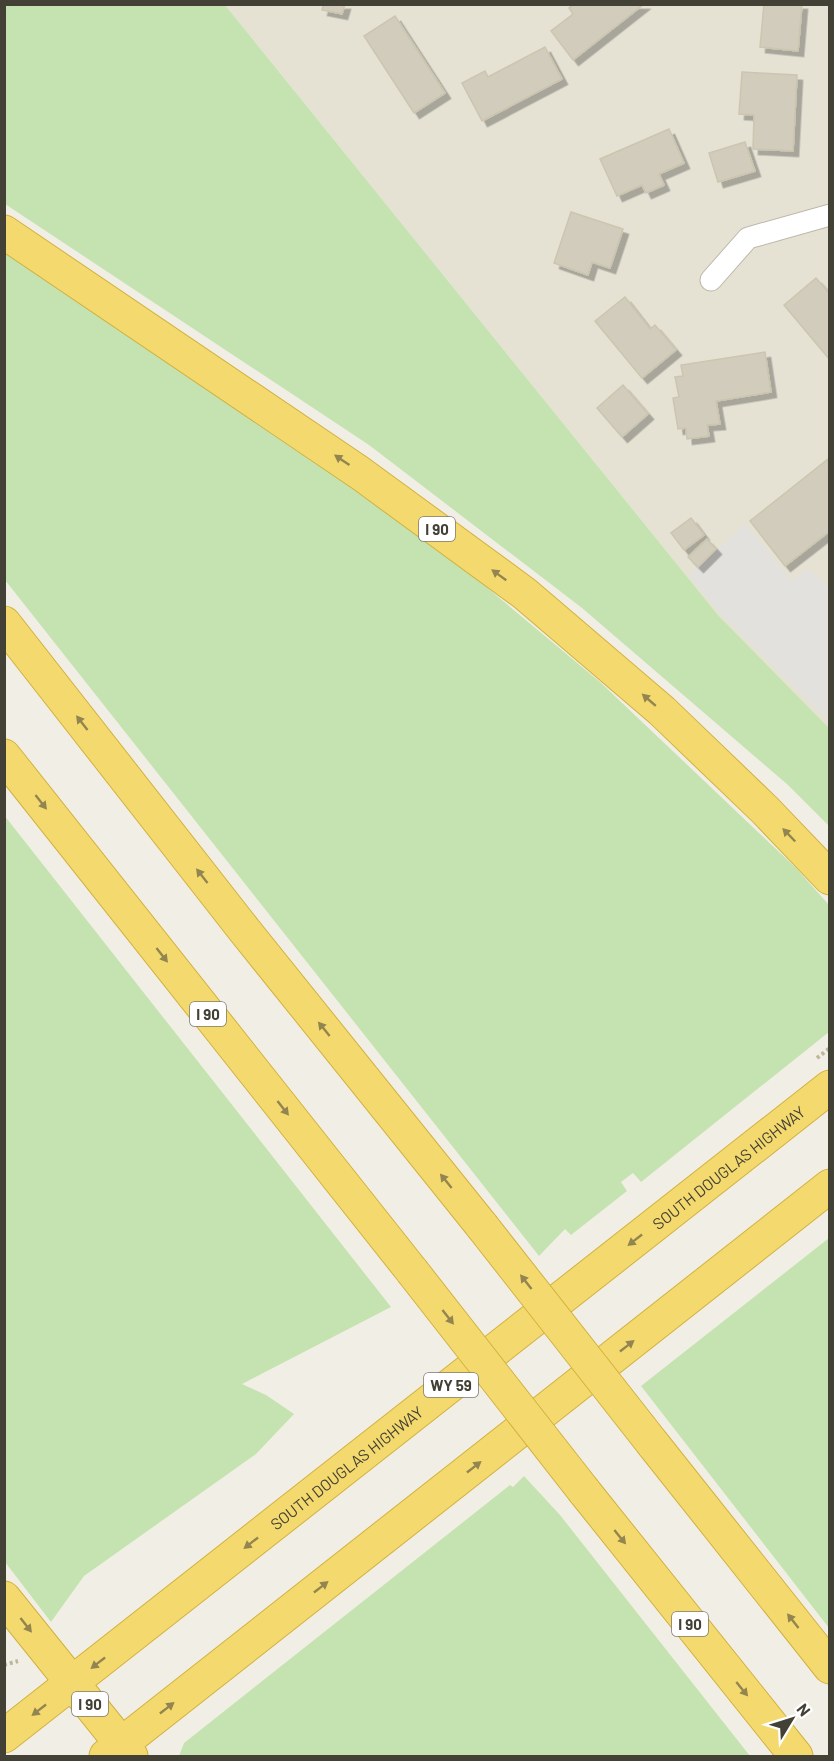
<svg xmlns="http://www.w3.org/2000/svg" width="834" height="1761" viewBox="0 0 834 1761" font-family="Barlow,sans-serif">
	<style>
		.residential { fill: #e5e2d4 }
		.green { fill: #c5e3b0 }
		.parking { fill: #e2e1dd }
		.building { fill: #d2ccbc; stroke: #ccc5af; stroke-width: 1.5; filter: url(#shadow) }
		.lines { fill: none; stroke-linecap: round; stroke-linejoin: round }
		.street-casing { stroke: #bcb8a9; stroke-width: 23 }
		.highway-casing { stroke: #d2b13f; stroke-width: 35 }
		.path { stroke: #bdb69b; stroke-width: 4; stroke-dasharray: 3 3; stroke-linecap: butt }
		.street { stroke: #fff; stroke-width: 21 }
		.highway { stroke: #f4da6e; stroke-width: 33 }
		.highway-bridge-casing { stroke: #d2b13f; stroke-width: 35; stroke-linecap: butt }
		.highway-bridge { stroke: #f4da6e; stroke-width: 33 }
		.oneway { fill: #93854f }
		.labels { text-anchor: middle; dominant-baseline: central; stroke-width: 6; stroke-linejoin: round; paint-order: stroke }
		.shield { fill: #fff; stroke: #7b7972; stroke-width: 1.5 }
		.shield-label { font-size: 15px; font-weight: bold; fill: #434035 }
		.street-label { font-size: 16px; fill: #434035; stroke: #fff }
	</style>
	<defs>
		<filter id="shadow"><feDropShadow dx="5.5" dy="5.5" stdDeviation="0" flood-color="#0004"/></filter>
	</defs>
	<rect width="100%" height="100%" fill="#f1efe5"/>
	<!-- residential -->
	<path class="residential" d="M225 5H829V728L718 615Z"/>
	<!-- green -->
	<path class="green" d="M4 5H225L718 615 829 728V826L788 785 582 608 369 445 5 204Z
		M4 251 400 515 600 682 796 868 829 905V1032L641 1182 633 1173 621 1182 627 1191 571 1235 565 1229 539 1256 5 580Z
		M4 815 391 1307 242 1384 266 1395 294 1414 256 1454 84 1576 51 1622 5 1562Z
		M829 1238V1628L641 1386Z
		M524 1476 560 1515 750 1756H179L184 1743 510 1485 513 1487Z"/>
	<!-- parking -->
	<path class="parking" d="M745 524 792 581 808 569 829 588V721L721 615 689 576Z"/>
	<!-- building -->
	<path class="building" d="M324 4H345L342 14 322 10Z
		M574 4H644L573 60 551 31 573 14 569 8Z
		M764 4H802L798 51 760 47Z
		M395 16 445 93 414 113 364 36Z
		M545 47 562 79 482 121 462 83 485 71 488 77Z
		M742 72 797 75 793 151 753 149 754 115 739 114Z
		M669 129 684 163 659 174 664 185 646 193 642 185 617 196 600 159Z
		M745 142 755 171 718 182 709 153Z
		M571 212 623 229 610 268 592 262 588 275 554 263Z
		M816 278 830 294V360L784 305Z
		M625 297 650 329 655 325 676 350 642 378 595 321Z
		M765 352 771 392 716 401 720 424 707 425 709 436 687 439 686 428 678 429 673 398 679 397 675 377 683 376 681 365Z
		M623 385 648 414 622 437 597 408Z
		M828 459 830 531 785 566 750 521Z
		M691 518 704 535 684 550 671 533Z
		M707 539 716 549 698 567 688 557Z"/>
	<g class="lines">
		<!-- street casing -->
		<g class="street-casing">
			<path id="street" d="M711 280 748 238 830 215"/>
		</g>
		<!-- highway casing -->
		<g class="highway-casing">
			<g id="highway">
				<path d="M4 232 360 473 524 593 662 711 765 810 830 878"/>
				<path d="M4 623 245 931 482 1226"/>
				<path d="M4 756 412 1271"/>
				<path d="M653 1444 830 1667"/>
				<path d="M584 1491 796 1756"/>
				<path d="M4 1598 131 1756"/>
				<path id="s1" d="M4 1736 830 1087"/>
				<path d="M106 1756 830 1186"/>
			</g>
		</g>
		<!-- path -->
		<path class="path" d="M817 1058 830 1048
			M4 1665 18 1661"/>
		<!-- street -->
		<use href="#street" class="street"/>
		<!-- highway -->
		<use href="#highway" class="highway"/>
		<!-- highway-bridge casing -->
		<g class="highway-bridge-casing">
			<path id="highway-bridge" d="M482 1226 653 1444
				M412 1271 584 1491"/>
		</g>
		<!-- highway-bridge -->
		<use href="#highway-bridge" class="highway-bridge"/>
	</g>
	<!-- one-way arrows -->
	<defs><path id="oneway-solid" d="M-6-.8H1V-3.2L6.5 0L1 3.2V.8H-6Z" transform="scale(1.5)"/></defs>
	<g class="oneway">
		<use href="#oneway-solid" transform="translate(342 460) rotate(-146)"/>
		<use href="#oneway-solid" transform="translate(499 575) rotate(-144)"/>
		<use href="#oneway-solid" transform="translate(649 700) rotate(-139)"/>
		<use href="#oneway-solid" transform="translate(82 723) rotate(-128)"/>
		<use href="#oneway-solid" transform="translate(41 802) rotate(52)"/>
		<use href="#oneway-solid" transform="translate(789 835) rotate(-134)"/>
		<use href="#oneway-solid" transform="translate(202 876) rotate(-128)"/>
		<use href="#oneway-solid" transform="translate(162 955) rotate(52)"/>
		<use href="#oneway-solid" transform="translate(324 1029) rotate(-129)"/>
		<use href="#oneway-solid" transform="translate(283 1108) rotate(52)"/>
		<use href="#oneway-solid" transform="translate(446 1181) rotate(-129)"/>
		<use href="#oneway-solid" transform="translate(635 1240) rotate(142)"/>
		<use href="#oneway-solid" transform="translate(526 1282) rotate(-128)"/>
		<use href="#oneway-solid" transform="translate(448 1317) rotate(52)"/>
		<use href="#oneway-solid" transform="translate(627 1346) rotate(-38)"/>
		<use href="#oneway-solid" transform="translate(474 1467) rotate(-38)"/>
		<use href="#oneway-solid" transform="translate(620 1537) rotate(51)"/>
		<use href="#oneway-solid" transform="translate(251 1543) rotate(142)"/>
		<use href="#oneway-solid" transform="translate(321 1587) rotate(-38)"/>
		<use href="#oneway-solid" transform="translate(793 1621) rotate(-128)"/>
		<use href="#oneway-solid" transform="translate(26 1625) rotate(52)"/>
		<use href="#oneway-solid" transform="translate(98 1663) rotate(142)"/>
		<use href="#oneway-solid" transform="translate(742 1689) rotate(51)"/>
		<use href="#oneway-solid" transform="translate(167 1708) rotate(-38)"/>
		<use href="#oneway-solid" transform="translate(39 1710) rotate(142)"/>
	</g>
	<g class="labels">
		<!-- shield labels -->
		<g class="shield">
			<rect x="419" y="517" width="36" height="24" rx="4.5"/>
			<rect x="190" y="1002" width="36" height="24" rx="4.5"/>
			<rect x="424" y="1373" width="54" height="24" rx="4.5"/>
			<rect x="672" y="1612" width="36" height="24" rx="4.5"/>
			<rect x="72" y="1692" width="36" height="24" rx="4.5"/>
		</g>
		<g class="shield-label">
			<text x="437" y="529">I 90</text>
			<text x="208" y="1014">I 90</text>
			<text x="451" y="1385">WY 59</text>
			<text x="690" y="1624">I 90</text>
			<text x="90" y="1704">I 90</text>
		</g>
		<!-- street labels -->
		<g class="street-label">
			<text stroke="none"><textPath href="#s1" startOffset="921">SOUTH DOUGLAS HIGHWAY</textPath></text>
			<text stroke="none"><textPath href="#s1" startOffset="435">SOUTH DOUGLAS HIGHWAY</textPath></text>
		</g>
	</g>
	<!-- border -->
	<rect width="834" height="1761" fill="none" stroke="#434035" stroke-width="12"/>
	<!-- north arrow -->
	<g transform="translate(792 1719) rotate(52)" stroke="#ffffff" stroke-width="4.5" paint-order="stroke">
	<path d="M0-4.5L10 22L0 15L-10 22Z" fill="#434035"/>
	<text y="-9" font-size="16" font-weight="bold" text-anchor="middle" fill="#434035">N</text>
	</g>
</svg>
